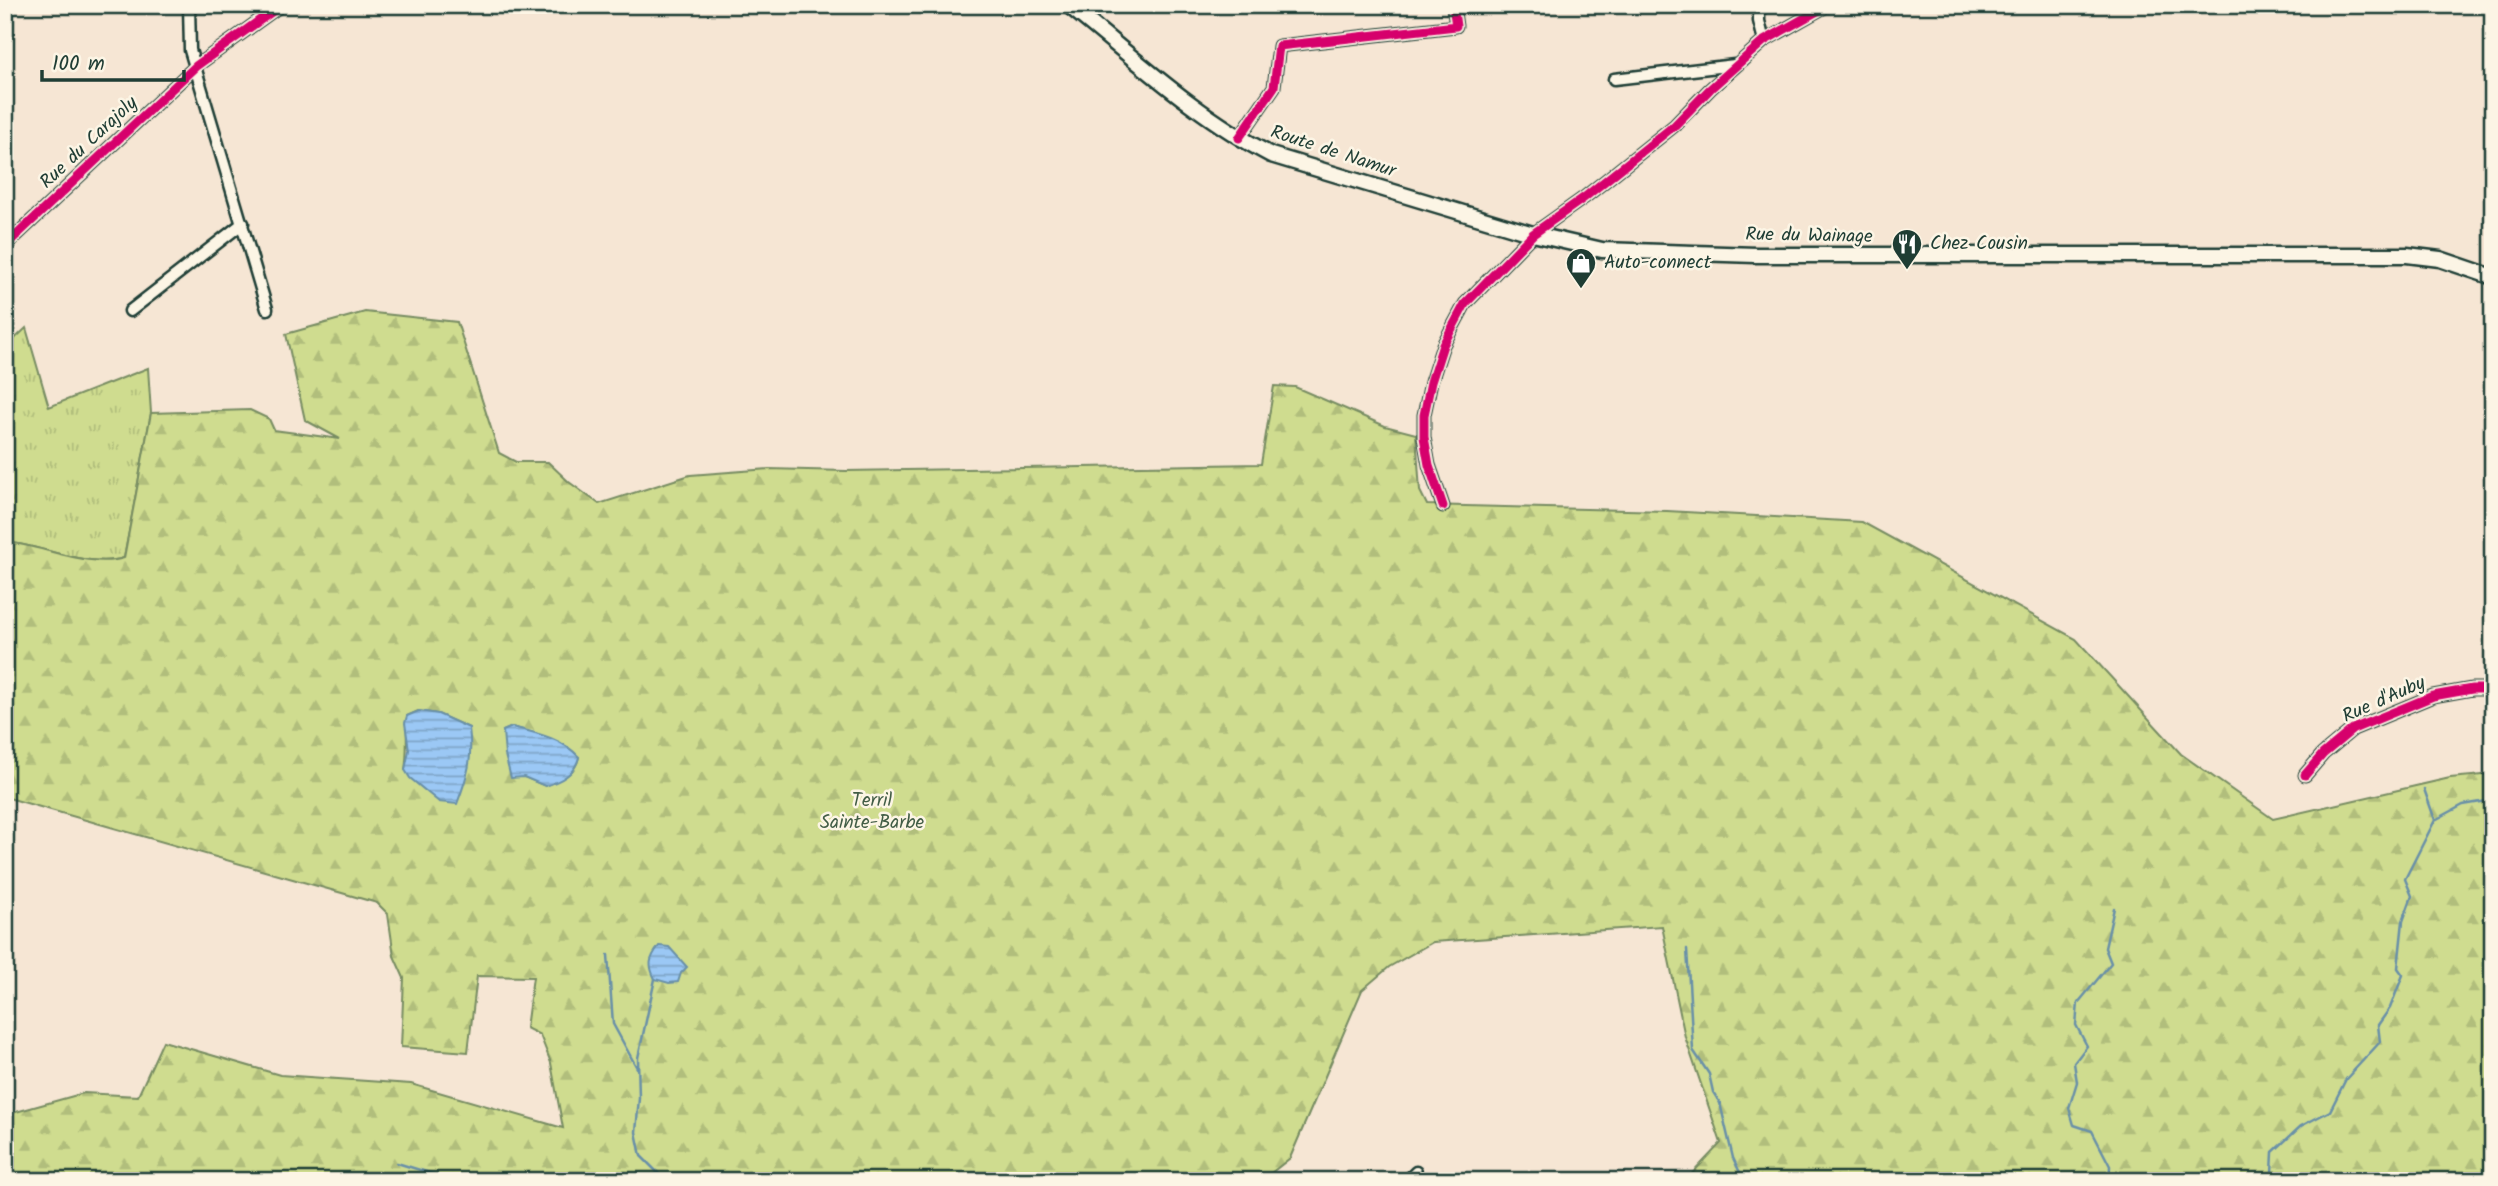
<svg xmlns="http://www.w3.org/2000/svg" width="2498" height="1186" viewBox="0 0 2498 1186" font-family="Kalam,sans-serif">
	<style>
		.grass { fill: url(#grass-tufts); stroke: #778c62; stroke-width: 2 }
		.forest { fill: url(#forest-firs); stroke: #778c62; stroke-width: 2; fill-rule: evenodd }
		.water { fill: url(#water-rules); stroke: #6990a8; stroke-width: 2 }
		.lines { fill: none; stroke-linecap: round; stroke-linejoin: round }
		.stream { stroke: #6990a8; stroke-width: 2.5 }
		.minor-casing { stroke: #1f3d34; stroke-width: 15 }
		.secondary-casing { stroke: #1f3d34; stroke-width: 19 }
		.minor { stroke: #fcf5e5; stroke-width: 10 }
		.secondary { stroke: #fcf5e5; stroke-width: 14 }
		.cycleway-casing { stroke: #fcf5e5; stroke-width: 13 }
		.cycleway { stroke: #d6006c; stroke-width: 9 }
		.labels { text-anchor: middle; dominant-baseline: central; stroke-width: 5; stroke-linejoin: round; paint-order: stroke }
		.street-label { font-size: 19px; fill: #1f3d34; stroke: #fcf5e5 }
		.poi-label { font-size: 19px; fill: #1f3d34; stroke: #fcf5e5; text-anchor: start }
		.park-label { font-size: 19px; fill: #425d46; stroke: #fcf5e5 }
	</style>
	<defs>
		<pattern id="grass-tufts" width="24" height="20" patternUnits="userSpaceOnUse" patternTransform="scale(1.75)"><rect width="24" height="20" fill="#cfdc8f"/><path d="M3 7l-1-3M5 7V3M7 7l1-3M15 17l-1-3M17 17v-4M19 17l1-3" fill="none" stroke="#b1be7c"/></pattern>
		<pattern id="forest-firs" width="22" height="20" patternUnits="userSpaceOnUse" patternTransform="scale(1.75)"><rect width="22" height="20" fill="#cfdc8f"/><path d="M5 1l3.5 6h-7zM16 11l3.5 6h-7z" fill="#b1be7c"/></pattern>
		<pattern id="water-rules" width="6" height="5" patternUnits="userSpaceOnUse" patternTransform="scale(1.75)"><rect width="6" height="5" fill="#9bc8f5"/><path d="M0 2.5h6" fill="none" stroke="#7ea4c7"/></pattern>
	</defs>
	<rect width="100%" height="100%" fill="#f6e6d4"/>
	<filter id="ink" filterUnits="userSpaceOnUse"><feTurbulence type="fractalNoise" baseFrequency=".0143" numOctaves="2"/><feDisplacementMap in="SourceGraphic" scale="14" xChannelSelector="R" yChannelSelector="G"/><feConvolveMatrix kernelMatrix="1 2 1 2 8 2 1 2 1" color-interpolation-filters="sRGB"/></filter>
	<g filter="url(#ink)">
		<!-- grass -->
		<path class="grass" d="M26 328 49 407 148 368 151 413 124 558C89 569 42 545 5 542V348Z"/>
		<!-- forest -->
		<path class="forest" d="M365 312 457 322 499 453 516 462H548L569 482 599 504 690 475 769 469 846 471 1261 464 1274 386 1295 387 1385 426 1416 434 1420 491 1427 505 1667 511 1862 522 2076 639 2181 754 2273 819 2450 778 2493 774V1181H1685L1721 1143 1685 1037 1662 926 1433 942 1389 967 1362 990 1290 1158 1261 1181H5V1115L84 1093 138 1096 163 1041 280 1075 411 1084 563 1128 551 1063 540 1035 526 1028 533 977 477 976 468 1052 401 1047 404 978 394 956 388 914 377 903 5 797V542C42 545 89 569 124 558L151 413 250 410 269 419 274 430 340 439 305 420 286 334ZM418 711 438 714 469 728 424 788 405 770C408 751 406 735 407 716ZM512 727 533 733 579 757C575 775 561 779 545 786L524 777 503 731Z"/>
		<!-- water -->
		<path class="water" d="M419 711 438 714 469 728C473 759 468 775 457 804L439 802 410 778 405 770 409 750 405 723 407 716Z
			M512 727C536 733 562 738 579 757 575 774 561 781 545 786L524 777 511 778 505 755 503 731Z
			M659 946 669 947 687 967 681 973 678 982 669 983 655 979C648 965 649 959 659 946Z"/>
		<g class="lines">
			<!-- stream -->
			<path class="stream" d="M2424 789 2435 820
				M1687 949 1693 1050 1709 1074 1713 1092 1720 1103 1733 1158 1744 1181
				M608 955 613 1024 637 1068
				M655 979 638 1058 639 1098 636 1132 641 1156 666 1181
				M397 1163 456 1181
				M2109 1181 2110 1166 2092 1131 2074 1125 2069 1108 2077 1082 2074 1063 2087 1046 2076 1025 2078 1003 2111 963 2105 948 2114 908
				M2264 1181 2272 1173 2273 1152 2301 1126 2330 1111 2346 1079 2380 1042 2378 1025 2390 1008 2403 975 2398 968 2403 921 2412 896 2405 879 2435 820 2463 805 2493 800"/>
			<!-- minor casing -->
			<g class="minor-casing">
				<path id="minor" d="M189 5 190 50 267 309
					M1759 5V21L1764 41
					M1614 79 1735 65
					M1239 138 1274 87 1279 46 1456 26 1453 5
					M5 246 196 66 281 5
					M130 311 243 223
					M1443 506 1429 465 1424 437V415L1431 382 1443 345 1465 304 1533 234 1585 197 1675 125 1710 89 1764 41 1828 5
					M2305 775 2323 754 2353 729 2433 696 2472 689H2493
					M1407 1181 1416 1172"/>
			</g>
			<!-- secondary casing -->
			<g class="secondary-casing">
				<path id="secondary" d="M1068 5C1133 57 1197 117 1271 155L1533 234 1602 250 1756 255H2407L2440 259 2493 277"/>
			</g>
			<!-- minor -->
			<use href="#minor" class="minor"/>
			<!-- secondary -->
			<use href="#secondary" class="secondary"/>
			<!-- cycleway casing -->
			<g class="cycleway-casing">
				<path id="cycleway" d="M1239 138 1274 87 1279 46 1456 26 1453 5
					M5 246 196 66 281 5
					M1443 506 1429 465 1424 437V415L1431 382 1443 345 1465 304 1533 234 1585 197 1675 125 1710 89 1764 41 1828 5
					M2305 775 2323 754 2353 729 2433 696 2472 689H2493"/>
			</g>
			<!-- cycleway -->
			<use href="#cycleway" class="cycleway"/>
		</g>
	</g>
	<!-- icons -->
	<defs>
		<g id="restaurant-pin" transform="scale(1.575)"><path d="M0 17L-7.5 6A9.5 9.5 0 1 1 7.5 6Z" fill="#1f3d34" stroke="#fcf5e5"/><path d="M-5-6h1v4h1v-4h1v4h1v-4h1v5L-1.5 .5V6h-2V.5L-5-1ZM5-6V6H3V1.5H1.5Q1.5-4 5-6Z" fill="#fff"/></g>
		<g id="shop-pin" transform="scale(1.575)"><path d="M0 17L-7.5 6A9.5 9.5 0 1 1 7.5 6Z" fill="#1f3d34" stroke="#fcf5e5"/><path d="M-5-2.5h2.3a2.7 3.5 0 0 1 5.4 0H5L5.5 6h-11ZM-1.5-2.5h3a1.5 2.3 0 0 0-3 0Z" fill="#fff"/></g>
	</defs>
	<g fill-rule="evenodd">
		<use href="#restaurant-pin" x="1907" y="244"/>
		<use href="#shop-pin" x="1581" y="263"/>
	</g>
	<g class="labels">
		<!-- street labels -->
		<g class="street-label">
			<text transform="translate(89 143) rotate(-43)">Rue du Carajoly</text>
			<text transform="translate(1333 152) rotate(18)">Route de Namur</text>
			<text transform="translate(1809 236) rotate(1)">Rue du Wainage</text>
			<text transform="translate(2384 700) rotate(-24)">Rue d'Auby</text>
		</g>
		<!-- poi labels -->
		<g class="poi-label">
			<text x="1930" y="244">Chez Cousin</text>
			<text x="1604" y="263">Auto-connect</text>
		</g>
		<!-- park labels -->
		<g class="park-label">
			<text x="872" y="801">Terril<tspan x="872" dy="22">Sainte-Barbe</tspan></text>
		</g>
	</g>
	<!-- margin -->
	<rect width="2498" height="1186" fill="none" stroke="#fcf5e5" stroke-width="28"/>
	<rect x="14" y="14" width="2470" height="1158" fill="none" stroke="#1f3d34" stroke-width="2.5" filter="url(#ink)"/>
	<!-- scale -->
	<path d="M42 70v10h142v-10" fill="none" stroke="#1f3d34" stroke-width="3.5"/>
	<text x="52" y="70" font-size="21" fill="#1f3d34" stroke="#fcf5e5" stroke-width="5" paint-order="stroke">100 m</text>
</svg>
